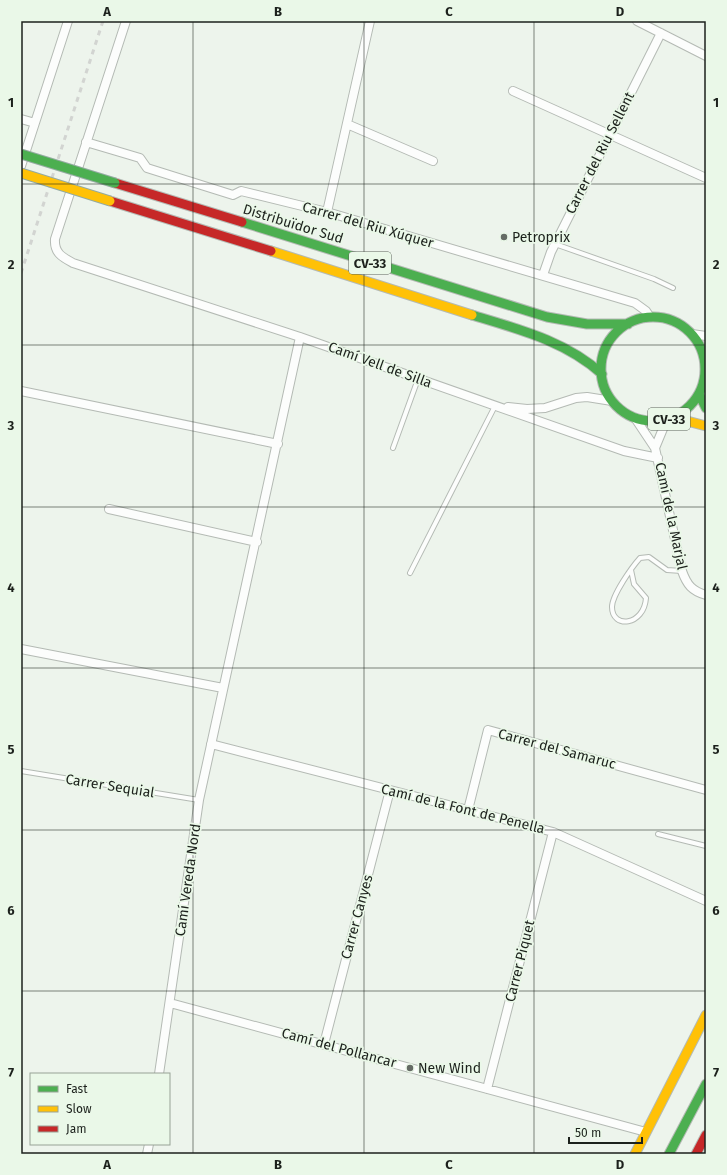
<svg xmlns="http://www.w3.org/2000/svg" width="727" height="1175" viewBox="0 0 727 1175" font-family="'Fira Sans',sans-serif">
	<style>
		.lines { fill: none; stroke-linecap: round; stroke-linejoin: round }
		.lane-casing { stroke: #b4bab4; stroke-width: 6 }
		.street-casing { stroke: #b4bab4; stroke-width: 10 }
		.fast-casing { stroke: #b4bab4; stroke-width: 11 }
		.slow-casing { stroke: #b4bab4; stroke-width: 11 }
		.jam-casing { stroke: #b4bab4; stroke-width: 11 }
		.lane { stroke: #fcfdfc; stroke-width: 4 }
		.street { stroke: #fcfdfc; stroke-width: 8 }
		.fast { stroke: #4caf50; stroke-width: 9 }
		.slow { stroke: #ffc107; stroke-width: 9 }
		.jam { stroke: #c62828; stroke-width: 9 }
		.rail { stroke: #d2d4d1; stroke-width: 3; stroke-dasharray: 5 5; stroke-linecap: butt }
		.fast-bridge-casing { stroke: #94aba1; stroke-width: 11; stroke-linecap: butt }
		.slow-bridge-casing { stroke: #94aba1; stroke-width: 11; stroke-linecap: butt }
		.fast-bridge { stroke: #4caf50; stroke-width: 9 }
		.slow-bridge { stroke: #ffc107; stroke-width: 9 }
		.grid { fill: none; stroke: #1c211c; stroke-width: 1; stroke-opacity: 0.55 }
		.poi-dot { fill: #656b65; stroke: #eaf8e8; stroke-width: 1.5 }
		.labels { text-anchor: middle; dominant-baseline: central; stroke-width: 3.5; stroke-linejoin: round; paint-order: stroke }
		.shield { fill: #eaf8e8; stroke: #5a6259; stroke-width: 1 }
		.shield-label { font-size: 13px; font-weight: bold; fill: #1c211c }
		.street-label { font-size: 14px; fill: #1c211c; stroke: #eaf8e8 }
		.poi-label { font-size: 14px; fill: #1c211c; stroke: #eaf8e8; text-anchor: start }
		.neatline { fill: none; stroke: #1c211c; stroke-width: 1.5 }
		.grid-label { font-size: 13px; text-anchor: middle; font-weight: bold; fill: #1c211c }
	</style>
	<rect width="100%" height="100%" fill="#edf4ec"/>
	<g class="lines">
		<!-- lane casing -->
		<g class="lane-casing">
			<path id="lane" d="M555 244 654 279 673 288
				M393 448 418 379
				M631 570 634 584 646 598C644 626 612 629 612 607 612 595 632 567 640 558L649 557 667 570 682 571
				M410 573 495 406
				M21 771 199 800
				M658 834 706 846"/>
		</g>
		<!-- street casing -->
		<g class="street-casing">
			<path id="street" d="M126 21 55 239C54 253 62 257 73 263L300 337 624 451 658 458
				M637 21 706 56
				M513 91 706 178
				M21 119 35 123
				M347 124 433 161
				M86 142 140 158 147 168 233 195 241 191 327 212 635 303 646 311 650 317
				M21 166 68 21
				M327 212 370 21
				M543 275 551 252 661 33
				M692 334 706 336
				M21 391 278 444
				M508 407 527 409 545 408 576 398 587 397 612 401
				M635 418 655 448 667 419
				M655 448 682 571C687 585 692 591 706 595
				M109 509 257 542
				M21 649 223 688
				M211 744 553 832 706 901
				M468 810 488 730 706 790
				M170 1003 646 1132
				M324 1044 390 790
				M159 1074 199 800 300 337
				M487 1089 553 832
				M147 1154 149 1144"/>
		</g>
		<!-- fast casing -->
		<g class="fast-casing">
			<path id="fast" d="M242 222 547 317 587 324H628
				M472 315C518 329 566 341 602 374
				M601 369a52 52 0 1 1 104 0a52 52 0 1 1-104 0Z
				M699 394 706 408
				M669 1154 706 1084"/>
		</g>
		<!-- slow casing -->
		<g class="slow-casing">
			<path id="slow" d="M271 251 472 315
				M672 417 706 426
				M635 1154 706 1015"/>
		</g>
		<!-- jam casing -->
		<g class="jam-casing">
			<path id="jam" d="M115 183 242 222
				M110 201 271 251
				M696 1154 706 1135"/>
		</g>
		<!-- lane -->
		<use href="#lane" class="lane"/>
		<!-- street -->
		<use href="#street" class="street"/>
		<!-- fast -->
		<use href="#fast" class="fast"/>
		<!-- slow -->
		<use href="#slow" class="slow"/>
		<!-- jam -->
		<use href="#jam" class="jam"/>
		<!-- rail -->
		<path class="rail" d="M21 273 103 21"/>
		<!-- fast-bridge casing -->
		<g class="fast-bridge-casing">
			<path id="fast-bridge" d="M21 154 115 183"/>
		</g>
		<!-- slow-bridge casing -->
		<g class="slow-bridge-casing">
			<path id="slow-bridge" d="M21 173 110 201"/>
		</g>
		<!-- fast-bridge -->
		<use href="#fast-bridge" class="fast-bridge"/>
		<!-- slow-bridge -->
		<use href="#slow-bridge" class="slow-bridge"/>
	</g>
	<!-- grid -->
	<path class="grid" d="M193 21V1154M364 21V1154M534 21V1154M21 184H706M21 345H706M21 507H706M21 668H706M21 830H706M21 991H706"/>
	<!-- markers -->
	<g class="poi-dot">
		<circle cx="504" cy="237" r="4"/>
		<circle cx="410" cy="1068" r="4"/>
	</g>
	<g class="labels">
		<!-- shield labels -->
		<g class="shield">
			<rect x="349" y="252" width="42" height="22" rx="3"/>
			<rect x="648" y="408" width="42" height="22" rx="3"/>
		</g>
		<g class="shield-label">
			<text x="370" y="263">CV-33</text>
			<text x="669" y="419">CV-33</text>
		</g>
		<!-- street labels -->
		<g class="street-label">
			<text transform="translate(600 153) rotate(-63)">Carrer del Riu Sellent</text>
			<text transform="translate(293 224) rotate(17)">Distribuïdor Sud</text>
			<text transform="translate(368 225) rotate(16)">Carrer del Riu Xúquer</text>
			<text transform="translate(380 365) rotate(20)">Camí Vell de Silla</text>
			<text transform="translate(671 516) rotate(78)">Camí de la Marjal</text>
			<text transform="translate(557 749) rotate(15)">Carrer del Samaruc</text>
			<text transform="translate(110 786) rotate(9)">Carrer Sequial</text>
			<text transform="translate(463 809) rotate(14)">Camí de la Font de Penella</text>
			<text transform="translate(188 880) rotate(-82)">Camí Vereda Nord</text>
			<text transform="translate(357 917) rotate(-75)">Carrer Canyes</text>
			<text transform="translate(520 961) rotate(-76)">Carrer Piquet</text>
			<text transform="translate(339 1048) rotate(15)">Camí del Pollancar</text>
		</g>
		<!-- poi labels -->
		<g class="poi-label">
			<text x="512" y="237">Petroprix</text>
			<text x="418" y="1068">New Wind</text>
		</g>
	</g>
	<!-- border -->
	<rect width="727" height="1175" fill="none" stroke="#eaf8e8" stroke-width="44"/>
	<!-- legend -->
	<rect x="30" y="1073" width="140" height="72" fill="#eaf8e8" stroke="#98a296"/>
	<rect x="38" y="1086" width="20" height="6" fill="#4caf50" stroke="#98a296"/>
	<text x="66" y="1093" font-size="12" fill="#1c211c">Fast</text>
	<rect x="38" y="1106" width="20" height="6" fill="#ffc107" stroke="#98a296"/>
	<text x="66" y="1113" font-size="12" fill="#1c211c">Slow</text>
	<rect x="38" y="1126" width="20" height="6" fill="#c62828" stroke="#98a296"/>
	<text x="66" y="1133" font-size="12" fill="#1c211c">Jam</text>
	<!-- scale -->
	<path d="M569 1137v6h73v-6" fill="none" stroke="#1c211c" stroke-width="2"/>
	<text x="575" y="1137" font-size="12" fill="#1c211c" stroke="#eaf8e8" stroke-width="3" paint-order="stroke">50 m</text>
	<rect x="22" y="22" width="683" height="1131" class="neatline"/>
	<g class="grid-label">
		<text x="107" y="16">A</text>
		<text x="278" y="16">B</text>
		<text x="449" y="16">C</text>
		<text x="620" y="16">D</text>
		<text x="11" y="107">1</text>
		<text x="716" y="107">1</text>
		<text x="11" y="269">2</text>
		<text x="716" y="269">2</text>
		<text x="11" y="430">3</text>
		<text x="716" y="430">3</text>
		<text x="11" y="592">4</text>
		<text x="716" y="592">4</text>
		<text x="11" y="754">5</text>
		<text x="716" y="754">5</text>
		<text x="11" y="915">6</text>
		<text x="716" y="915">6</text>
		<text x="11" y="1077">7</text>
		<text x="716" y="1077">7</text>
		<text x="107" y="1169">A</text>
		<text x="278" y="1169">B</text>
		<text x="449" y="1169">C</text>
		<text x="620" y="1169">D</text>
	</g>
</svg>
